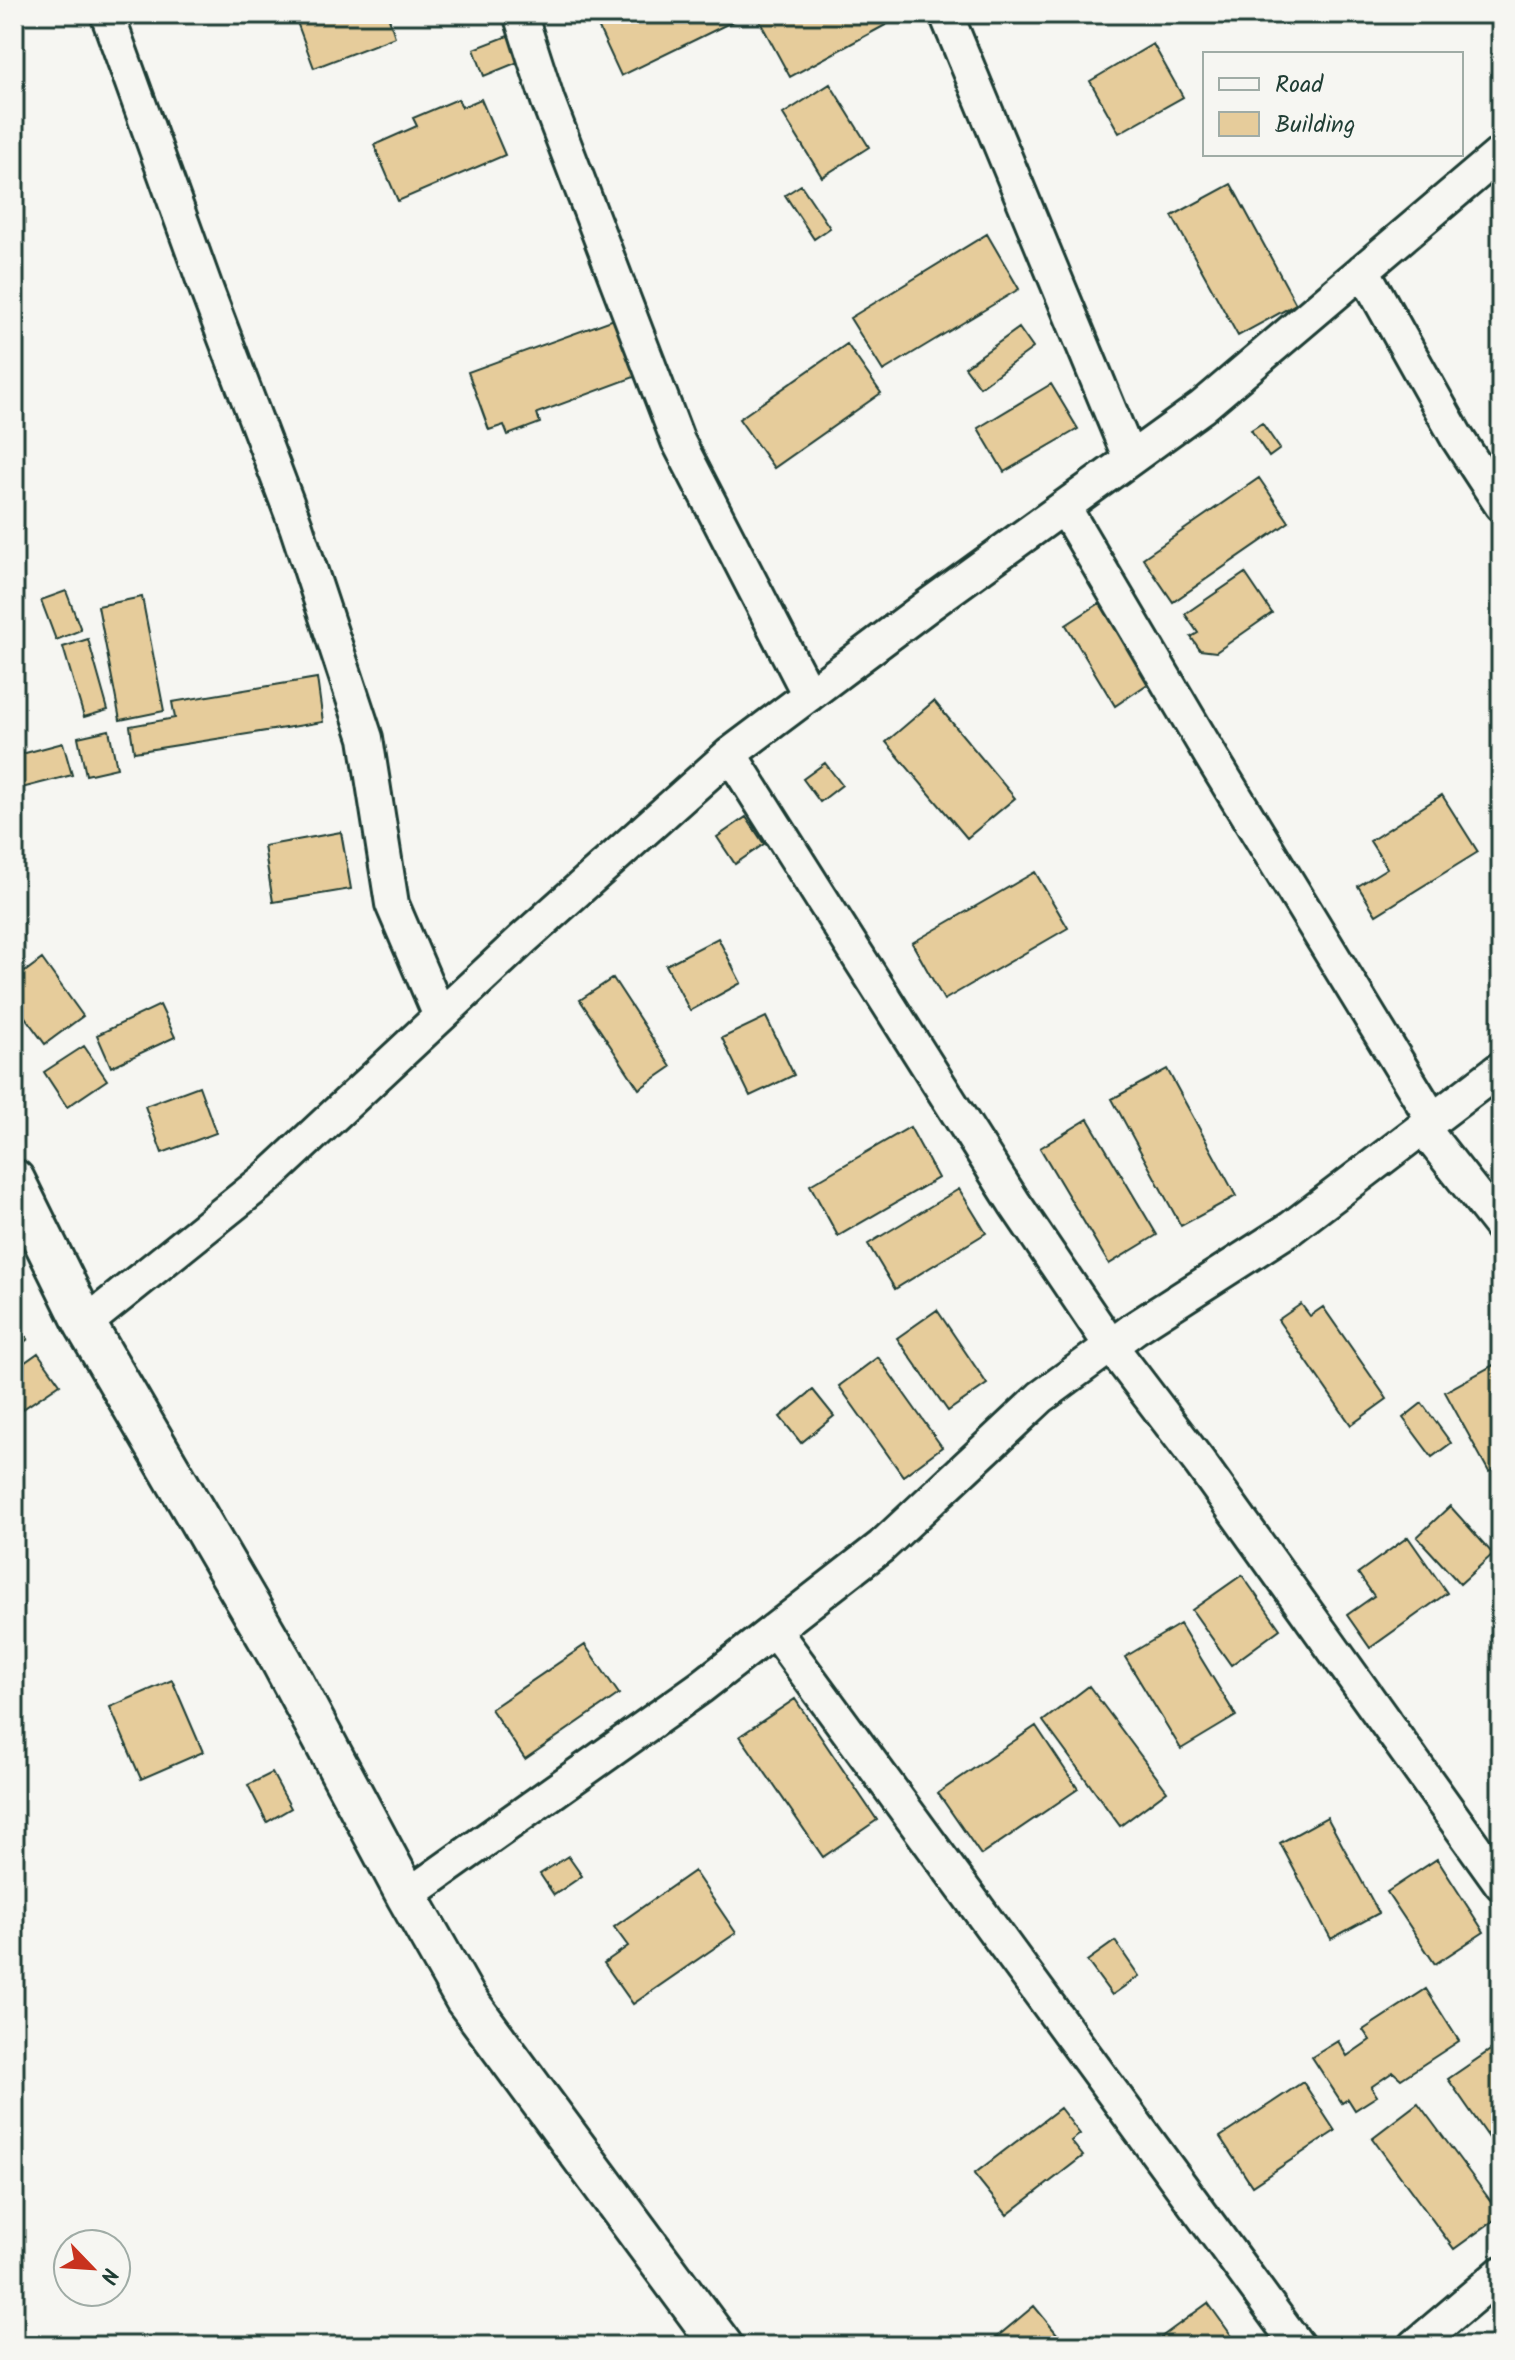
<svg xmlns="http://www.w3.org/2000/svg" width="1515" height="2360" viewBox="0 0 1515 2360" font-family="Kalam,sans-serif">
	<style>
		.building { fill: #e6cc9b; stroke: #1f3d34; stroke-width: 2 }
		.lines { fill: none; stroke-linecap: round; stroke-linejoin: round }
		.minor-casing { stroke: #1f3d34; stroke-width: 38 }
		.tertiary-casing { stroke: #1f3d34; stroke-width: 46 }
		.minor { stroke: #f6f6f2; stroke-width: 32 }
		.tertiary { stroke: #f6f6f2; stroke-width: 40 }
	</style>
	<rect width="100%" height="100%" fill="#f6f6f2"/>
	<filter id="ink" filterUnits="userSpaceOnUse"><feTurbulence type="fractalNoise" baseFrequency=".0125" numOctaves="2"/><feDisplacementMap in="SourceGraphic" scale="16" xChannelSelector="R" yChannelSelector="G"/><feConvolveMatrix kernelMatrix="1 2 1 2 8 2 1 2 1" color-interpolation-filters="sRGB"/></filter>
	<g filter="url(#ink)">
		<!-- building -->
		<path class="building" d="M294 14H400L389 18 395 37 314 68Z
			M613 14H748L621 76 596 22Z
			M771 14H887L891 22 790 77 759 20Z
			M518 32 528 58 484 76 474 49Z
			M1153 44 1183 97 1119 133 1090 81Z
			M830 84 869 147 822 177 783 114Z
			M458 99 462 107 481 99 505 155 398 201 374 145 417 126 413 118Z
			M1231 184 1296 304 1238 336 1172 216Z
			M801 185 830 228 814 239 785 195Z
			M987 234 1019 289 883 371 850 318Z
			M617 318 637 376 537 413 540 423 508 435 504 425 489 430 468 372Z
			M1019 328 1033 348 980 387 965 367Z
			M847 344 881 393 774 468 739 419Z
			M1051 384 1078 429 1004 472 978 428Z
			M1262 423 1280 449 1269 457 1251 430Z
			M1259 478 1289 522 1173 602 1143 558Z
			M1245 573 1272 613 1216 652 1200 650 1191 637 1198 633 1185 614Z
			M66 591 81 630 56 640 41 600Z
			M142 597 164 711 120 720 98 606Z
			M1100 603 1149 683 1115 706 1066 625Z
			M88 639 108 710 84 717 63 647Z
			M317 678 323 722 134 752 130 726 175 718 172 702Z
			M934 701 1015 798 967 838 886 742Z
			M109 730 117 768 86 775 78 737Z
			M63 743 72 775 14 790V756Z
			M825 763 842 785 820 802 803 779Z
			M1442 795 1478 852 1376 915 1358 886 1387 868 1370 841Z
			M746 817 764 844 735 864 717 837Z
			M341 832 351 889 273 902 264 846Z
			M1035 872 1068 928 944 1000 912 943Z
			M718 938 741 983 690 1011 666 965Z
			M42 959 83 1016 45 1044 14 1002V980Z
			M613 978 671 1067 639 1089 580 1000Z
			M160 1005 175 1037 111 1067 97 1035Z
			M766 1017 794 1075 750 1096 722 1038Z
			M84 1046 107 1080 67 1107 44 1072Z
			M1167 1069 1236 1196 1181 1226 1112 1099Z
			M199 1086 216 1133 162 1153 145 1106Z
			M1088 1119 1157 1235 1109 1264 1040 1148Z
			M910 1127 938 1178 838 1236 810 1185Z
			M959 1189 986 1233 895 1289 868 1244Z
			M1301 1304 1310 1316 1323 1307 1387 1399 1351 1425 1278 1320Z
			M937 1310 987 1384 948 1411 897 1338Z
			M14 1321 28 1339 14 1350Z
			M38 1353 60 1384 14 1415V1370Z
			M878 1357 942 1447 903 1476 839 1386Z
			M1499 1362 1501 1366V1466L1489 1472 1445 1392Z
			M813 1390 834 1416 801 1443 780 1417Z
			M1422 1403 1451 1443 1432 1457 1403 1418Z
			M1450 1506 1493 1554 1460 1584 1417 1537Z
			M1408 1537 1447 1593 1370 1648 1347 1615 1374 1596 1358 1573Z
			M1242 1575 1280 1629 1231 1665 1192 1610Z
			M1180 1624 1236 1716 1181 1749 1125 1657Z
			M585 1645 619 1694 525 1759 491 1709Z
			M172 1680 203 1752 141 1779 110 1707Z
			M1089 1686 1167 1791 1120 1826 1043 1721Z
			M795 1699 877 1820 823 1857 740 1736Z
			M1036 1726 1078 1789 981 1855 938 1793Z
			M272 1773 291 1808 267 1822 248 1785Z
			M1327 1817 1379 1913 1331 1939 1280 1843Z
			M568 1856 582 1876 554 1895 540 1874Z
			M1437 1859 1484 1932 1435 1964 1387 1892Z
			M694 1871 736 1933 633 2004 604 1963 628 1946 614 1927Z
			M1115 1941 1139 1976 1112 1995 1087 1961Z
			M1426 1989 1459 2041 1401 2079 1393 2072 1371 2087 1377 2096 1355 2110 1348 2099 1342 2103 1312 2057 1338 2041 1347 2056 1370 2040 1363 2030Z
			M1492 2049 1501 2062V2155L1448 2079Z
			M1303 2082 1335 2131 1252 2186 1220 2137Z
			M1418 2103 1501 2215 1454 2249 1372 2138Z
			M1060 2108 1080 2134 1071 2141 1083 2156 1007 2215 974 2174Z
			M1208 2303 1239 2346H1156L1153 2343Z
			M1034 2306 1067 2346H986Z"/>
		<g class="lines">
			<!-- minor casing -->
			<g class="minor-casing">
				<path id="minor" d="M107 14 207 291 296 526 366 738 392 904 440 1016
					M520 14 548 101 678 441 809 695
					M946 14 1130 459
					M1363 270 1456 436 1501 505
					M1064 507 1212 758 1433 1120
					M730 754 1015 1204 1111 1346 1200 1463 1501 1884
					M1423 1128 1501 1227
					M85 1324 268 1177 523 939 730 754 930 604 1202 407 1501 153
					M774 1630 1298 2346
					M407 1896 701 1687 882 1546 1041 1397 1135 1328 1291 1228 1501 1068
					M1415 2346 1501 2273"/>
			</g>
			<!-- tertiary casing -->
			<g class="tertiary-casing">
				<path id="tertiary" d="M14 1180 85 1324 281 1660 407 1896 465 1998 722 2346"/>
			</g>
			<!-- minor -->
			<use href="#minor" class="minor"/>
			<!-- tertiary -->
			<use href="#tertiary" class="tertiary"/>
		</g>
	</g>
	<!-- margin -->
	<rect width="1515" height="2360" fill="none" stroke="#f6f6f2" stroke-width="48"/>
	<rect x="24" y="24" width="1467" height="2312" fill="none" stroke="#1f3d34" stroke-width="3" filter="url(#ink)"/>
	<!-- legend -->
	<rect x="1203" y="52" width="260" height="104" fill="#f6f6f2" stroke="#a0aca6" stroke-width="2"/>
	<rect x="1219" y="78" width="40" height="12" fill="#f6f6f2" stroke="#a0aca6" stroke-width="2"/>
	<text x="1275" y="92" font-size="24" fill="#1f3d34">Road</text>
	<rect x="1219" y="112" width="40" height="24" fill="#e6cc9b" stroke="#a0aca6" stroke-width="2"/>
	<text x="1275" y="132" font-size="24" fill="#1f3d34">Building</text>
	<!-- north arrow -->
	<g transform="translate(92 2268) rotate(115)"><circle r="38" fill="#f6f6f2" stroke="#a0aca6" stroke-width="2"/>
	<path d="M0-6L14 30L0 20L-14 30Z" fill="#c8321e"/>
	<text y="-12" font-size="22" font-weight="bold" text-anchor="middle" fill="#1f3d34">N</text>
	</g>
</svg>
